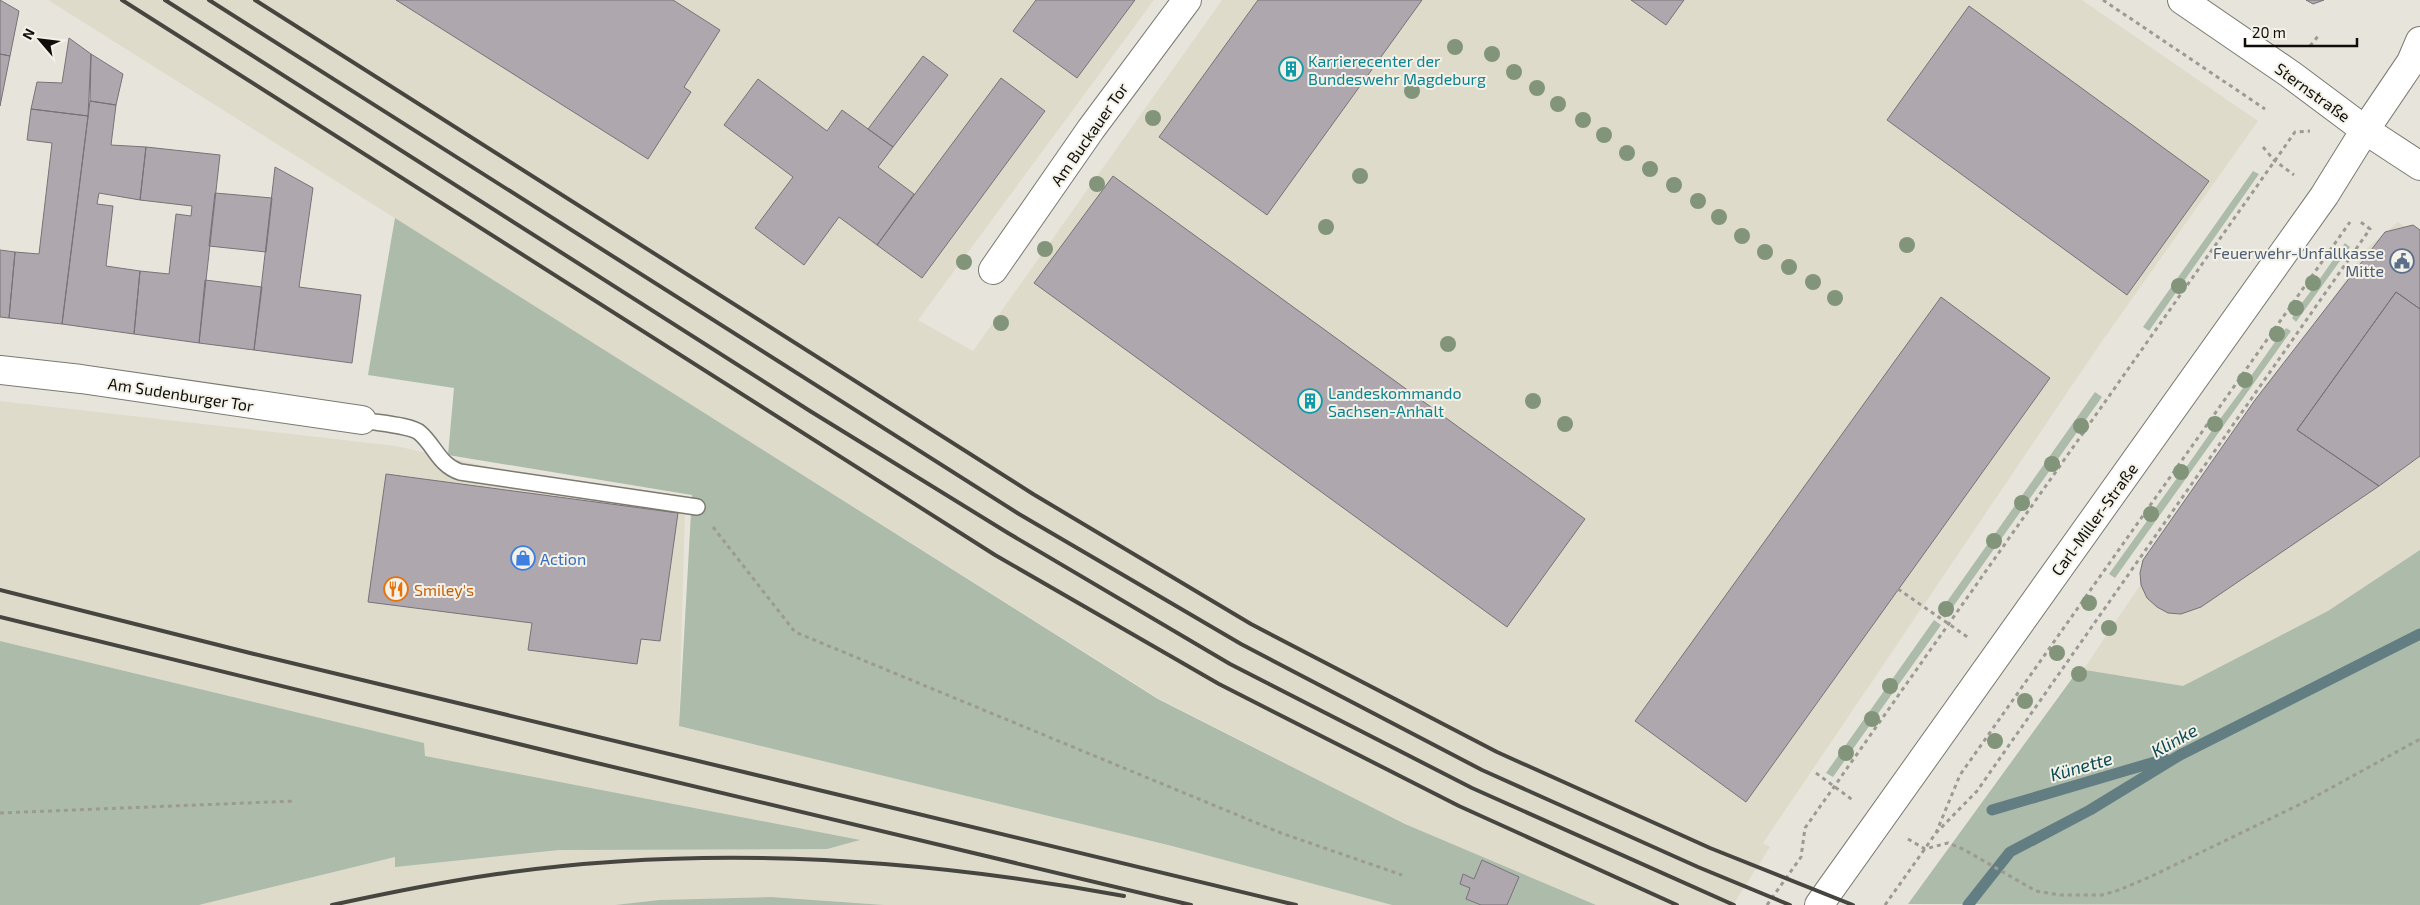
<svg xmlns="http://www.w3.org/2000/svg" width="2420" height="905" viewBox="0 0 2420 905" font-family="'Exo 2',sans-serif">
	<style>
		.built { fill: #dedbca }
		.green { fill: #acbbaa }
		.lines { fill: none; stroke-linecap: round; stroke-linejoin: round }
		.stream { stroke: #627e83; stroke-width: 11 }
		.building { fill: #aea7ae; stroke: #787278 }
		.lane-casing { stroke: #7b7970; stroke-width: 18 }
		.street-casing { stroke: #7b7970; stroke-width: 30 }
		.path { stroke: #9c9a93; stroke-width: 3; stroke-dasharray: 4 4; stroke-linecap: butt }
		.lane { stroke: #fff; stroke-width: 15 }
		.street { stroke: #fff; stroke-width: 28 }
		.rail { stroke: #464540; stroke-width: 4 }
		.tree { fill: #82957b }
		.labels { text-anchor: middle; dominant-baseline: central; stroke-width: 4; stroke-linejoin: round; paint-order: stroke }
		.culture-label { font-size: 16px; fill: #0d838f; stroke: #f4f2e8; text-anchor: start }
		.street-label { font-size: 16px; fill: #0e0d0a; stroke: #f4f2e8 }
		.service-label { font-size: 16px; fill: #4e5e75; stroke: #f4f2e8; text-anchor: end }
		.shop-label { font-size: 16px; fill: #366cbe; stroke: #f4f2e8; text-anchor: start }
		.food-label { font-size: 16px; fill: #c56008; stroke: #f4f2e8; text-anchor: start }
		.water-label { font-size: 18px; font-style: italic; fill: #0b4a53; stroke: #f4f2e8 }
	</style>
	<rect width="100%" height="100%" fill="#e7e5db"/>
	<!-- built -->
	<path class="built" d="M48 0H1154L918 320 973 351 1222 0H2082L2258 121 2100 344 1763 843 1770 847 1733 905H1596L1405 824 1158 698Z
		M2398 222 2420 237V569L2009 780 2367 248Z
		M0 401 396 446 685 511 679 726 1172 846 1392 905H884L771 897 659 900 615 905H199L431 848 424 743 0 641Z"/>
	<!-- green -->
	<path class="green" d="M2253 171 2259 174 2149 331 2143 327Z
		M395 218 1158 699 1405 824 1596 905H1392L1172 846 679 726 692 495 448 455 454 388 368 375Z
		M2345 243 2350 247 2296 322 2292 318 2295 314 2292 311 2298 303 2301 304 2311 291 2308 288 2315 277 2319 280Z
		M2286 328 2291 331 2115 578 2109 574 2147 521 2145 518 2151 509 2154 510 2177 478 2175 476 2181 467 2185 469 2213 429 2210 426 2217 418 2220 419 2243 388 2239 384 2247 374 2251 376 2275 342 2272 340 2279 331 2282 333Z
		M2095 392 2102 397 1945 618 1939 613Z
		M2420 550V905L1908 904 2079 669 2183 686 2328 611Z
		M1934 620 1941 625 1833 777 1826 773Z
		M0 641 424 743 425 756 860 840 827 849 559 850 395 867V857L199 905H0Z
		M771 897 884 905H615L659 900Z"/>
	<g class="lines">
		<!-- stream -->
		<path class="stream" d="M1992 810 2165 759
			M1968 905 2010 852 2090 810 2180 755 2420 634"/>
	</g>
	<!-- building -->
	<path class="building" d="M0 0 19 11 10 56 0 54Z
		M396 0H673L720 30 684 87 691 92 648 159Z
		M1036 0H1135L1077 78 1013 31Z
		M1258 0H1422L1267 215 1159 137Z
		M1631 0H1684L1666 25Z
		M2306 0H2324L2313 4Z
		M1969 6 2209 181 2127 295 1887 120Z
		M69 38 91 54 88 116 31 109 37 82 62 83Z
		M0 54 10 56 0 106Z
		M91 54 123 74 116 105 90 101Z
		M923 56 948 75 893 147 868 129Z
		M1001 78 1045 111 922 278 877 245Z
		M758 79 827 131 842 110 893 147 878 167 914 194 877 245 839 217 804 265 755 228 793 177 724 125Z
		M90 101 116 105 111 145 146 147 140 200 99 193 97 204 113 206 106 266 140 271 134 334 62 324Z
		M31 109 88 116 62 324 9 318 15 252 39 254 52 143 27 140Z
		M146 147 220 155 199 343 134 334 140 271 169 274 176 214 191 216 192 206 140 200Z
		M275 167 313 188 299 287 361 295 352 363 254 350Z
		M1113 176 1585 519 1507 627 1034 283Z
		M215 193 272 198 266 252 209 246Z
		M2413 225 2420 230V309L2396 292 2297 430 2379 486 2201 607 2181 614 2168 613 2157 607 2147 598 2141 585 2140 573 2143 560 2255 400 2385 232Z
		M0 250 15 252 9 318 0 317Z
		M205 280 262 287 254 350 199 343Z
		M2396 292 2420 309V456L2379 486 2297 430Z
		M1941 297 2050 378 1746 802 1635 721Z
		M386 474 678 513 660 641 641 639 637 664 528 650 532 623 368 602Z
		M1482 860 1519 877 1507 905H1481L1466 899 1470 888 1460 884 1463 874 1474 879Z"/>
	<g class="lines">
		<!-- lane casing -->
		<g class="lane-casing">
			<path id="lane" d="M362 420C376 423 411 425 420 433 435 446 439 465 460 472L697 507"/>
		</g>
		<!-- street casing -->
		<g class="street-casing">
			<path id="street" d="M2182 0 2290 74 2365 130 2420 166
				M993 270 1091 129 1187 0
				M0 370 81 379 362 420
				M1819 905 2324 196 2365 130 2411 62 2420 41"/>
		</g>
		<!-- path -->
		<path class="path" d="M2103 0 2265 109
			M2310 46 2319 35
			M2263 147 2274 160 2294 175
			M713 527 795 632 1281 833 1402 875
			M1898 589 1969 638
			M1816 773 1854 801
			M0 813 295 801
			M1936 833 1960 775 2350 222
			M1908 839 1925 849 1948 843 1963 849 2036 891 2060 895H2102L2119 890 2152 876 2309 800 2420 739
			M1767 905 1801 857 1805 828 2295 132 2310 131
			M1885 905 1936 833 1977 791 2370 229 2358 220"/>
		<!-- lane -->
		<use href="#lane" class="lane"/>
		<!-- street -->
		<use href="#street" class="street"/>
		<!-- rail -->
		<path class="rail" d="M122 0 995 555 1219 684 1459 806 1677 905
			M165 0 810 411 1008 533 1230 664 1472 788 1734 905
			M209 0 1019 514 1241 644 1482 770 1698 867 1790 905
			M255 0 1033 494 1251 624 1497 752 1710 848 1853 905
			M0 590 254 654 1296 905
			M0 617 584 760 1191 905
			M332 905C387 893 442 882 497 874 704 844 919 858 1124 896"/>
	</g>
	<!-- trees -->
	<g class="tree">
		<circle cx="1455" cy="47" r="8"/>
		<circle cx="1492" cy="54" r="8"/>
		<circle cx="1514" cy="72" r="8"/>
		<circle cx="1537" cy="88" r="8"/>
		<circle cx="1412" cy="91" r="8"/>
		<circle cx="1558" cy="104" r="8"/>
		<circle cx="1153" cy="118" r="8"/>
		<circle cx="1583" cy="120" r="8"/>
		<circle cx="1604" cy="135" r="8"/>
		<circle cx="1627" cy="153" r="8"/>
		<circle cx="1650" cy="169" r="8"/>
		<circle cx="1360" cy="176" r="8"/>
		<circle cx="1097" cy="184" r="8"/>
		<circle cx="1674" cy="185" r="8"/>
		<circle cx="1698" cy="201" r="8"/>
		<circle cx="1719" cy="217" r="8"/>
		<circle cx="1326" cy="227" r="8"/>
		<circle cx="1742" cy="236" r="8"/>
		<circle cx="1907" cy="245" r="8"/>
		<circle cx="1045" cy="249" r="8"/>
		<circle cx="1765" cy="252" r="8"/>
		<circle cx="964" cy="262" r="8"/>
		<circle cx="1789" cy="267" r="8"/>
		<circle cx="1813" cy="282" r="8"/>
		<circle cx="2313" cy="283" r="8"/>
		<circle cx="2179" cy="286" r="8"/>
		<circle cx="1835" cy="298" r="8"/>
		<circle cx="2296" cy="308" r="8"/>
		<circle cx="1001" cy="323" r="8"/>
		<circle cx="2277" cy="334" r="8"/>
		<circle cx="1448" cy="344" r="8"/>
		<circle cx="2245" cy="380" r="8"/>
		<circle cx="1533" cy="401" r="8"/>
		<circle cx="1565" cy="424" r="8"/>
		<circle cx="2215" cy="424" r="8"/>
		<circle cx="2081" cy="426" r="8"/>
		<circle cx="2052" cy="464" r="8"/>
		<circle cx="2181" cy="472" r="8"/>
		<circle cx="2022" cy="503" r="8"/>
		<circle cx="2151" cy="514" r="8"/>
		<circle cx="1994" cy="541" r="8"/>
		<circle cx="2089" cy="603" r="8"/>
		<circle cx="1946" cy="609" r="8"/>
		<circle cx="2109" cy="628" r="8"/>
		<circle cx="2057" cy="653" r="8"/>
		<circle cx="2079" cy="674" r="8"/>
		<circle cx="1890" cy="686" r="8"/>
		<circle cx="2025" cy="701" r="8"/>
		<circle cx="1872" cy="719" r="8"/>
		<circle cx="1995" cy="741" r="8"/>
		<circle cx="1846" cy="753" r="8"/>
	</g>
	<!-- icons -->
	<defs>
		<g id="building-ring" transform="scale(1.25)"><circle r="9.5" fill="#f4f2e8" stroke="#0f9aa8" stroke-width="1.5"/><path d="M-4-6H4V6H1V3H-1V6H-4ZM-2.5-4.3h1.7v1.8h-1.7ZM.8-4.3h1.7v1.8H.8ZM-2.5-1h1.7V.8h-1.7ZM.8-1h1.7V.8H.8Z" fill="#0f9aa8"/></g>
		<g id="civic-ring" transform="scale(1.25)"><circle r="9.5" fill="#f4f2e8" stroke="#5c6f8a" stroke-width="1.5"/><path d="M-.6-6.5H3V-4.5H.6V-3L4-1V1h2V6H-6V1h2V-1L-.6-3ZM-1.2 2.5V6h2.4V2.5Z" fill="#5c6f8a"/></g>
		<g id="shop-ring" transform="scale(1.25)"><circle r="9.5" fill="#f4f2e8" stroke="#3f7fe0" stroke-width="1.5"/><path d="M-5-2.5h2.3a2.7 3.5 0 0 1 5.4 0H5L5.5 6h-11ZM-1.5-2.5h3a1.5 2.3 0 0 0-3 0Z" fill="#3f7fe0"/></g>
		<g id="restaurant-ring" transform="scale(1.25)"><circle r="9.5" fill="#f4f2e8" stroke="#e8710a" stroke-width="1.5"/><path d="M-5-6h1v4h1v-4h1v4h1v-4h1v5L-1.5 .5V6h-2V.5L-5-1ZM5-6V6H3V1.5H1.5Q1.5-4 5-6Z" fill="#e8710a"/></g>
	</defs>
	<g fill-rule="evenodd">
		<use href="#building-ring" x="1291" y="69"/>
		<use href="#civic-ring" x="2402" y="261"/>
		<use href="#building-ring" x="1310" y="401"/>
		<use href="#shop-ring" x="523" y="558"/>
		<use href="#restaurant-ring" x="396" y="589"/>
	</g>
	<g class="labels">
		<!-- culture labels -->
		<g class="culture-label">
			<text x="1308" y="60">Karrierecenter der<tspan x="1308" dy="18">Bundeswehr Magdeburg</tspan></text>
			<text x="1328" y="392">Landeskommando<tspan x="1328" dy="18">Sachsen-Anhalt</tspan></text>
		</g>
		<!-- street labels -->
		<g class="street-label">
			<text transform="translate(2313 92) rotate(36)">Sternstraße</text>
			<text transform="translate(1089 134) rotate(-55)">Am Buckauer Tor</text>
			<text transform="translate(181 394) rotate(9)">Am Sudenburger Tor</text>
			<text transform="translate(2094 519) rotate(-54)">Carl-Miller-Straße</text>
		</g>
		<!-- service labels -->
		<g class="service-label">
			<text x="2384" y="252">Feuerwehr-Unfallkasse<tspan x="2384" dy="18">Mitte</tspan></text>
		</g>
		<!-- shop labels -->
		<g class="shop-label">
			<text x="540" y="558">Action</text>
		</g>
		<!-- food labels -->
		<g class="food-label">
			<text x="414" y="589">Smiley's</text>
		</g>
		<!-- water labels -->
		<g class="water-label">
			<text transform="translate(2174 740) rotate(-29)">Klinke</text>
			<text transform="translate(2081 766) rotate(-16)">Künette</text>
		</g>
	</g>
	<!-- north arrow -->
	<g transform="translate(40 40) rotate(298)" stroke="#f4f2e8" stroke-width="4" paint-order="stroke">
	<path d="M0-4L9 19L0 12L-9 19Z" fill="#0e0d0a"/>
	<text y="-8" font-size="14" font-weight="bold" text-anchor="middle" fill="#0e0d0a">N</text>
	</g>
	<!-- scale -->
	<path d="M2245 38v8h112v-8" fill="none" stroke="#0e0d0a" stroke-width="2.5"/>
	<text x="2252" y="38" font-size="15" fill="#0e0d0a" stroke="#f4f2e8" stroke-width="4" paint-order="stroke">20 m</text>
</svg>
